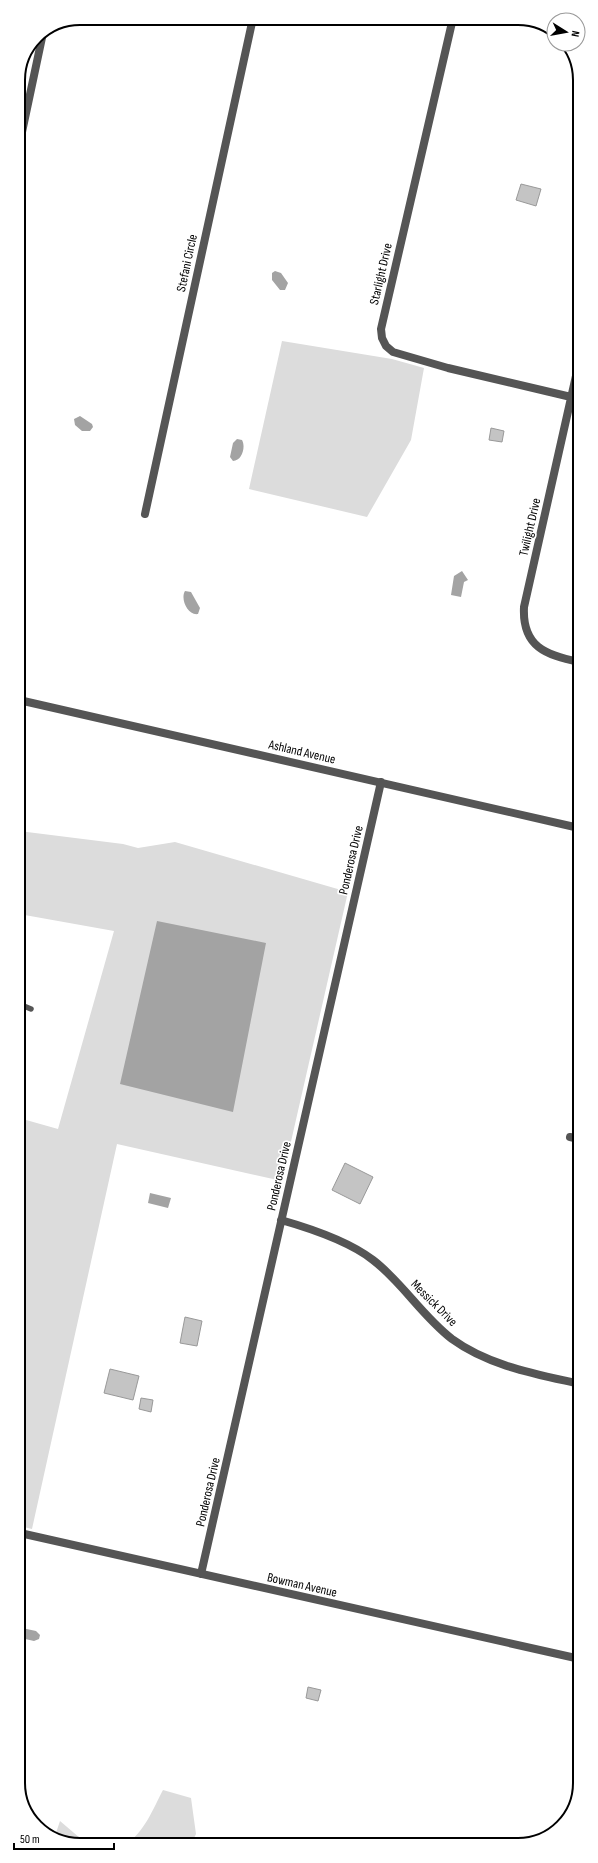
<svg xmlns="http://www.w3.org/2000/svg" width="598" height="1863" viewBox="0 0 598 1863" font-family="'Sofia Sans Condensed',sans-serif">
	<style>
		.green { fill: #dcdcdc }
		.water { fill: #a3a3a3 }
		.building { fill: #c4c4c4; stroke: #999 }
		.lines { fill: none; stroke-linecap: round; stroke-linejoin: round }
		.lane { stroke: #555; stroke-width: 5.5 }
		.street { stroke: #555; stroke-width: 8 }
		.labels { text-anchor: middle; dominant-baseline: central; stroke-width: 3.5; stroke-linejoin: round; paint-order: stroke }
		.street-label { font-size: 13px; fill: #000; stroke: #fff }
		.rim { fill: none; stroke: #000; stroke-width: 2 }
	</style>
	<rect width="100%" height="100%" fill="#fff"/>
	<!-- green -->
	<path class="green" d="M282 341 392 359 424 368 411 440 367 517 249 489Z
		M19 831 123 844 138 848 175 842 348 892 282 1181 117 1144 32 1529 20 1526 19 1118 58 1129 114 931 19 914Z
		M163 1790 191 1798 196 1834 191 1844 125 1845C144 1833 153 1809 163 1790Z
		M60 1821 87 1844 90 1845H76L55 1836Z"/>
	<!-- water -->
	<path class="water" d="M275 271 281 273 288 283 285 290H280L272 280V273Z
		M80 416 92 424 93 427 90 431H82L75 425 74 419Z
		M237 439 242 440C246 447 242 461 233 461L230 457 233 443Z
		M462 571 468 580 464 582 461 597 451 595 454 576Z
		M185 591 191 592 200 608 198 614C188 616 180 599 185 591Z
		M157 921 266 943 233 1112 120 1084Z
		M150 1193 171 1198 168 1208 148 1203Z
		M22 1628 36 1631 40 1635 39 1639 34 1641 21 1638 20 1629Z"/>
	<!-- building -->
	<path class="building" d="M521 184 541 189 536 206 516 200Z
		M491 428 504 431 502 442 489 440Z
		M345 1163 373 1177 360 1204 332 1190Z
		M185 1317 202 1321 197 1346 180 1343Z
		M110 1369 139 1376 133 1400 104 1393Z
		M141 1398 153 1400 151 1412 139 1409Z
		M308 1687 321 1690 318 1701 306 1698Z"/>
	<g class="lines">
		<!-- lane -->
		<path class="lane" d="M19 1004 31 1009"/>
		<!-- street -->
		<path class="street" d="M453 18 381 329 382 338 386 346 393 352 448 368 571 397
			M18 151 43 33
			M578 367 524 607C522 647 546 655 579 662
			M145 514 253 18
			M19 700 579 828
			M570 1137 579 1139
			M281 1220C309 1228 350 1242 373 1260 402 1282 422 1316 452 1339 489 1366 536 1374 580 1384
			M20 1533 580 1659
			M201 1574 381 782"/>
	</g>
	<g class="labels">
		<!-- street labels -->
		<g class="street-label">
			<text transform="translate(187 263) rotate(-78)">Stefani Circle</text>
			<text transform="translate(381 274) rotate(-77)">Starlight Drive</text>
			<text transform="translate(530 527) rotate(-77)">Twilight Drive</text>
			<text transform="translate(302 752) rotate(13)">Ashland Avenue</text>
			<text transform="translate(351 860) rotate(-77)">Ponderosa Drive</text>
			<text transform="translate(279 1176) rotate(-77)">Ponderosa Drive</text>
			<text transform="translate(434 1303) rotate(45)">Messick Drive</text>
			<text transform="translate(208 1492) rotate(-77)">Ponderosa Drive</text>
			<text transform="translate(302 1585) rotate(13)">Bowman Avenue</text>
		</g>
	</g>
	<!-- crop -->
	<path d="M0 0H598V1863H0ZM80 25H518A55 55 0 0 1 573 80V1783A55 55 0 0 1 518 1838H80A55 55 0 0 1 25 1783V80A55 55 0 0 1 80 25Z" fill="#fff" fill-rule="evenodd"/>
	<path class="rim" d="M80 25H518A55 55 0 0 1 573 80V1783A55 55 0 0 1 518 1838H80A55 55 0 0 1 25 1783V80A55 55 0 0 1 80 25Z"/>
	<!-- north arrow -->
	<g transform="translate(566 32) rotate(101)"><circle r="19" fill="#ffffff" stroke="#999999"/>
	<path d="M0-3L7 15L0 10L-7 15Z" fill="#000000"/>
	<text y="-6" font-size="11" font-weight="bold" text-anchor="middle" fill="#000000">N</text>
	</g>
	<!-- scale -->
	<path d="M14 1843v6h100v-6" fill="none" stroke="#000000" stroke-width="2"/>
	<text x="20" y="1843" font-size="12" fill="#000000" stroke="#ffffff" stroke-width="3" paint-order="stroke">50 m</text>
</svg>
